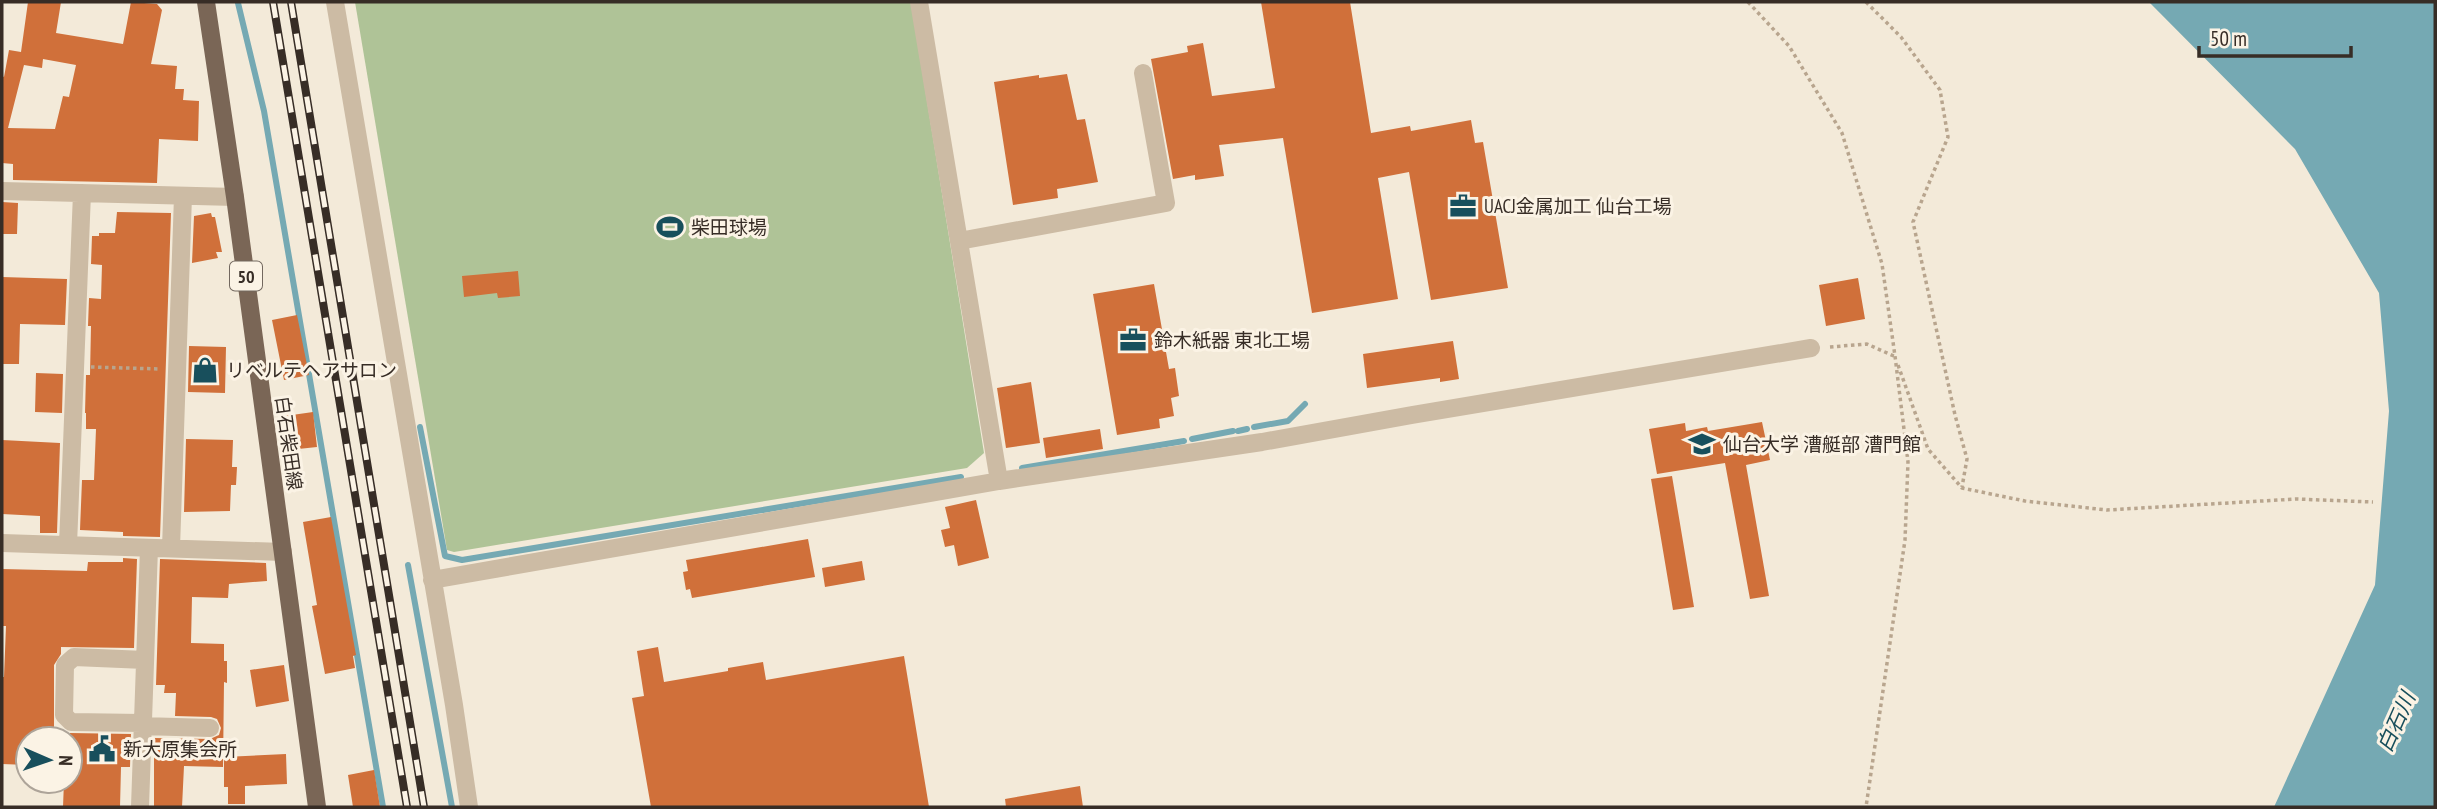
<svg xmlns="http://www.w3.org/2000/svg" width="2437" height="809" viewBox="0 0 2437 809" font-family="'PT Sans Narrow','Noto Sans JP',sans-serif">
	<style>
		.green { fill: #afc397 }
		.water { fill: #75a9b3 }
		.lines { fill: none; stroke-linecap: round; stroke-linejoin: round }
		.stream { stroke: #75a9b3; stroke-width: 6 }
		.building { fill: #d0703a; fill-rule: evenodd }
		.path { stroke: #b8a58e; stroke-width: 3.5; stroke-dasharray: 3.5 3.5; stroke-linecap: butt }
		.minor { stroke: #ccbba4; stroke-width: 18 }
		.major { stroke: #7a6656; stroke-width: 18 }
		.rail-casing { stroke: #372d26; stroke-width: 8 }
		.rail { stroke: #fbf3e5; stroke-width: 5; stroke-dasharray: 16; stroke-linecap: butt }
		.labels { text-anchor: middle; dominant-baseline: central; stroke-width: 6; stroke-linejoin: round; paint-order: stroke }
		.shield { fill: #fbf3e5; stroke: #72685f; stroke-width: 2 }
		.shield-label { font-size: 18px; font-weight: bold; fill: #372d26 }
		.poi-label { font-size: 19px; fill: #372d26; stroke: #fbf3e5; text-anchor: start }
		.street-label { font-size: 19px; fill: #372d26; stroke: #fbf3e5 }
		.water-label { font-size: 21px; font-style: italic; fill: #184f5c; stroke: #fbf3e5 }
	</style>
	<rect width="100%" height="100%" fill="#f3ead9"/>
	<!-- green -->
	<path class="green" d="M355 2H911L984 453 967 468 454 552 447 550Z"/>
	<!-- water -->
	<path class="water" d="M2149 2H2435V807H2274L2375 585 2389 411 2379 293 2295 149Z"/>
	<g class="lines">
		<!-- stream -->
		<path class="stream" d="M238 3 264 111 383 807
			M420 427 445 556 462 560 961 477
			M1254 427 1288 421 1305 404
			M1238 431 1247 429
			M1192 439 1233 431
			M1022 468 1184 441
			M408 565 452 807"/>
	</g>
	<!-- building -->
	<path class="building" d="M28 2H61L56 33 123 44 131 2 157 4 162 10 151 64 177 66 175 89H184L183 100 199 101 198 141 159 139 157 183 13 180V164L2 163V76L4 77 9 50 21 52ZM43 59 76 65 69 97 63 96 55 129 8 128 24 65 42 68Z
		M1261 2H1350L1371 133 1410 126 1411 131 1471 120 1475 143 1483 142 1508 288 1431 300 1409 172 1378 178 1398 299 1312 313 1283 138 1219 145 1224 176 1195 180V175L1173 179 1151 59 1188 52 1187 46 1203 43 1212 96 1275 88Z
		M1067 74 1077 120 1085 119 1098 182 1057 189 1058 198 1013 205 994 82 1039 75V78Z
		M2 202 18 203 17 234H2Z
		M117 212 171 213 160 537 123 536V532L80 530 82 480H94L96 429H86V413H85L86 375H90L91 326H88L89 298 101 299 102 265 91 264 92 236H99V233H115Z
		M211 213 212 217H215L222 252H216L218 258 192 263 194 216Z
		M518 271 520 296 498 298 497 293 464 297 462 276Z
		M2 277 67 279 65 325 20 324 19 364H2Z
		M1858 278 1865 319 1826 326 1819 285Z
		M1154 284 1169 369 1175 368 1179 396 1171 398 1174 416 1159 419 1160 428 1117 435 1093 294Z
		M297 315 309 375 284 380 272 320Z
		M1453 341 1459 379 1440 382V378L1367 388 1363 354Z
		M189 346 226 347 225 393 188 392Z
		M36 373 63 374 62 413 35 412Z
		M1031 382 1040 443 1006 448 997 388Z
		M313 412 317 447 289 450 285 416Z
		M1762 422 1770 460 1746 465 1769 596 1750 599 1725 463 1657 474 1649 429 1685 423 1686 431 1707 427 1708 431Z
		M1100 429 1103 449 1046 458 1043 438Z
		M186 439 233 440 232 467H237L236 485H231L230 511 184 512Z
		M2 440 60 443 57 533H40V516L2 514Z
		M1672 476 1694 607 1673 610 1651 479Z
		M976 500 989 558 958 566 954 545 945 547 941 530 950 528 945 507Z
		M331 517 356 655 353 656 355 668 325 674 312 606 317 605 303 522Z
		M808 539 815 577 692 598 690 589 686 590 683 572 688 571 686 560Z
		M123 558 137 559 134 648 61 647V654L54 665V739H28V765L2 764V677H4L6 626H2V569L87 571 88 562H123Z
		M160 559 266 563 267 581 229 584 228 598 192 597 191 643 224 644V661H227V683L224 682 223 767 184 766 182 807H154V738L210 739 219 735 221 728 217 719 211 717 175 716 176 693H164L165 685H156Z
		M862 561 865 580 825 587 822 568Z
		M658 647 664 682 728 671V668L763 662 766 680 904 656 929 807H651L632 698 644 696 637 651Z
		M284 665 289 701 256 707 250 670Z
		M70 733 131 734 130 767H121L120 807H63L64 781H70Z
		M286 754 287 784 245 786V804H228V787H224V757Z
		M374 770 380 807H353L348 775Z
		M1080 786 1083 807H1006L1005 799Z"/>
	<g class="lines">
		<!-- path -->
		<path class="path" d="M1748 2 1789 46 1842 133 1882 264 1895 356 1908 462 1905 540 1866 807
			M1866 2 1901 37 1940 90 1948 137 1913 222 1955 415 1967 459 1962 487
			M1830 347 1867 344 1896 357
			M1898 365 1928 449 1962 488 2025 501 2107 510 2296 499 2373 502
			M91 367 160 369"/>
		<!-- minor -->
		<path class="minor" d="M335 2 454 705 469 807
			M919 2 999 481
			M2 191 235 197
			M959 241 1166 203 1143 73
			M2 543 283 552
			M68 545 82 193
			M171 548 183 196
			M432 580 999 481 1262 442 1412 415 1811 348
			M142 723 71 722 64 715 65 665 74 657 145 660
			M142 726 210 728
			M140 807 149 548"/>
		<!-- major -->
		<path class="major" d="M206 2 235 197 317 807"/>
		<!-- rail casing -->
		<g class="rail-casing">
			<path id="rail" d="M273 2 407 807
				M291 2 424 807"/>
		</g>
		<!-- rail -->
		<use href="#rail" class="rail"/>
	</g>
	<!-- icons -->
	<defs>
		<g id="office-bare" transform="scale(2.1)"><path d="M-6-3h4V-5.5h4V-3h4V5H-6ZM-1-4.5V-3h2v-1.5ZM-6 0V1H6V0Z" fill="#184f5c" stroke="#fbf3e5" stroke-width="2.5" paint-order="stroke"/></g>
		<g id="stadium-bare" transform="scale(2.1)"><path d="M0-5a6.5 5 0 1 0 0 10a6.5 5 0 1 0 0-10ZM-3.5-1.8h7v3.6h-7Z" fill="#184f5c" stroke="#fbf3e5" stroke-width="2.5" paint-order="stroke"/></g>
		<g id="shop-bare" transform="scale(2.1)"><path d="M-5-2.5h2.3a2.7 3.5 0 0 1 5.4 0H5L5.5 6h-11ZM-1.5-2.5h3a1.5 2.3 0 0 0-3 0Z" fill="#184f5c" stroke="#fbf3e5" stroke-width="2.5" paint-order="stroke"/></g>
		<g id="university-bare" transform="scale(2.1)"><path d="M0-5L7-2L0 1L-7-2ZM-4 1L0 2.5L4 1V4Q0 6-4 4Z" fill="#184f5c" stroke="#fbf3e5" stroke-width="2.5" paint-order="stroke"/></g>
		<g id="civic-bare" transform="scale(2.1)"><path d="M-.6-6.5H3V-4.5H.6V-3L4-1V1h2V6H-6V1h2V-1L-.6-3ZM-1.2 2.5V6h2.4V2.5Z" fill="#184f5c" stroke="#fbf3e5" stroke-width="2.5" paint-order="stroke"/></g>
	</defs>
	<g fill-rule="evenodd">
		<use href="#office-bare" x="1463" y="206"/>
		<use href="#stadium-bare" x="670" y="227"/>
		<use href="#office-bare" x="1133" y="340"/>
		<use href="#shop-bare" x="205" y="370"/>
		<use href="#university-bare" x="1702" y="444"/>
		<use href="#civic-bare" x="102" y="749"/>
	</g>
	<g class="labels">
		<!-- shield labels -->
		<rect class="shield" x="230" y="261.5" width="32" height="29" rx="5"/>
		<g class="shield-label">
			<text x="246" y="276">50</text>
		</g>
		<!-- poi labels -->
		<g class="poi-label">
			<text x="1484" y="206">UACJ金属加工 仙台工場</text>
			<text x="691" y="227">柴田球場</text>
			<text x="1154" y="340">鈴木紙器 東北工場</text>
			<text x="226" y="370">リベルテヘアサロン</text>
			<text x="1723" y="444">仙台大学 漕艇部 漕門館</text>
			<text x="123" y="749">新大原集会所</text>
		</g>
		<!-- street labels -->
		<g class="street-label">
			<text transform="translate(289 443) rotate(82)">白石柴田線</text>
		</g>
		<!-- water labels -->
		<g class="water-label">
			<text transform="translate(2396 722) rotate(-66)">白石川</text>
		</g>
	</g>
	<!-- border -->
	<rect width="2437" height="809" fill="none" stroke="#372d26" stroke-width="7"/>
	<!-- north arrow -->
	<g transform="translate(49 760) rotate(92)"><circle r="33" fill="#fbf3e5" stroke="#ada499" stroke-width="2"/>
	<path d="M0-5L12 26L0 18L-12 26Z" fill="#184f5c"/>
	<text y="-10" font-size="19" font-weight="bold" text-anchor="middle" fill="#372d26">N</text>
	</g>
	<!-- scale -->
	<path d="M2199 46v10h152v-10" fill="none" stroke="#372d26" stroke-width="3.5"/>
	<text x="2210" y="46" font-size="21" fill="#372d26" stroke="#fbf3e5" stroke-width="5" paint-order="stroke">50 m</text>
</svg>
